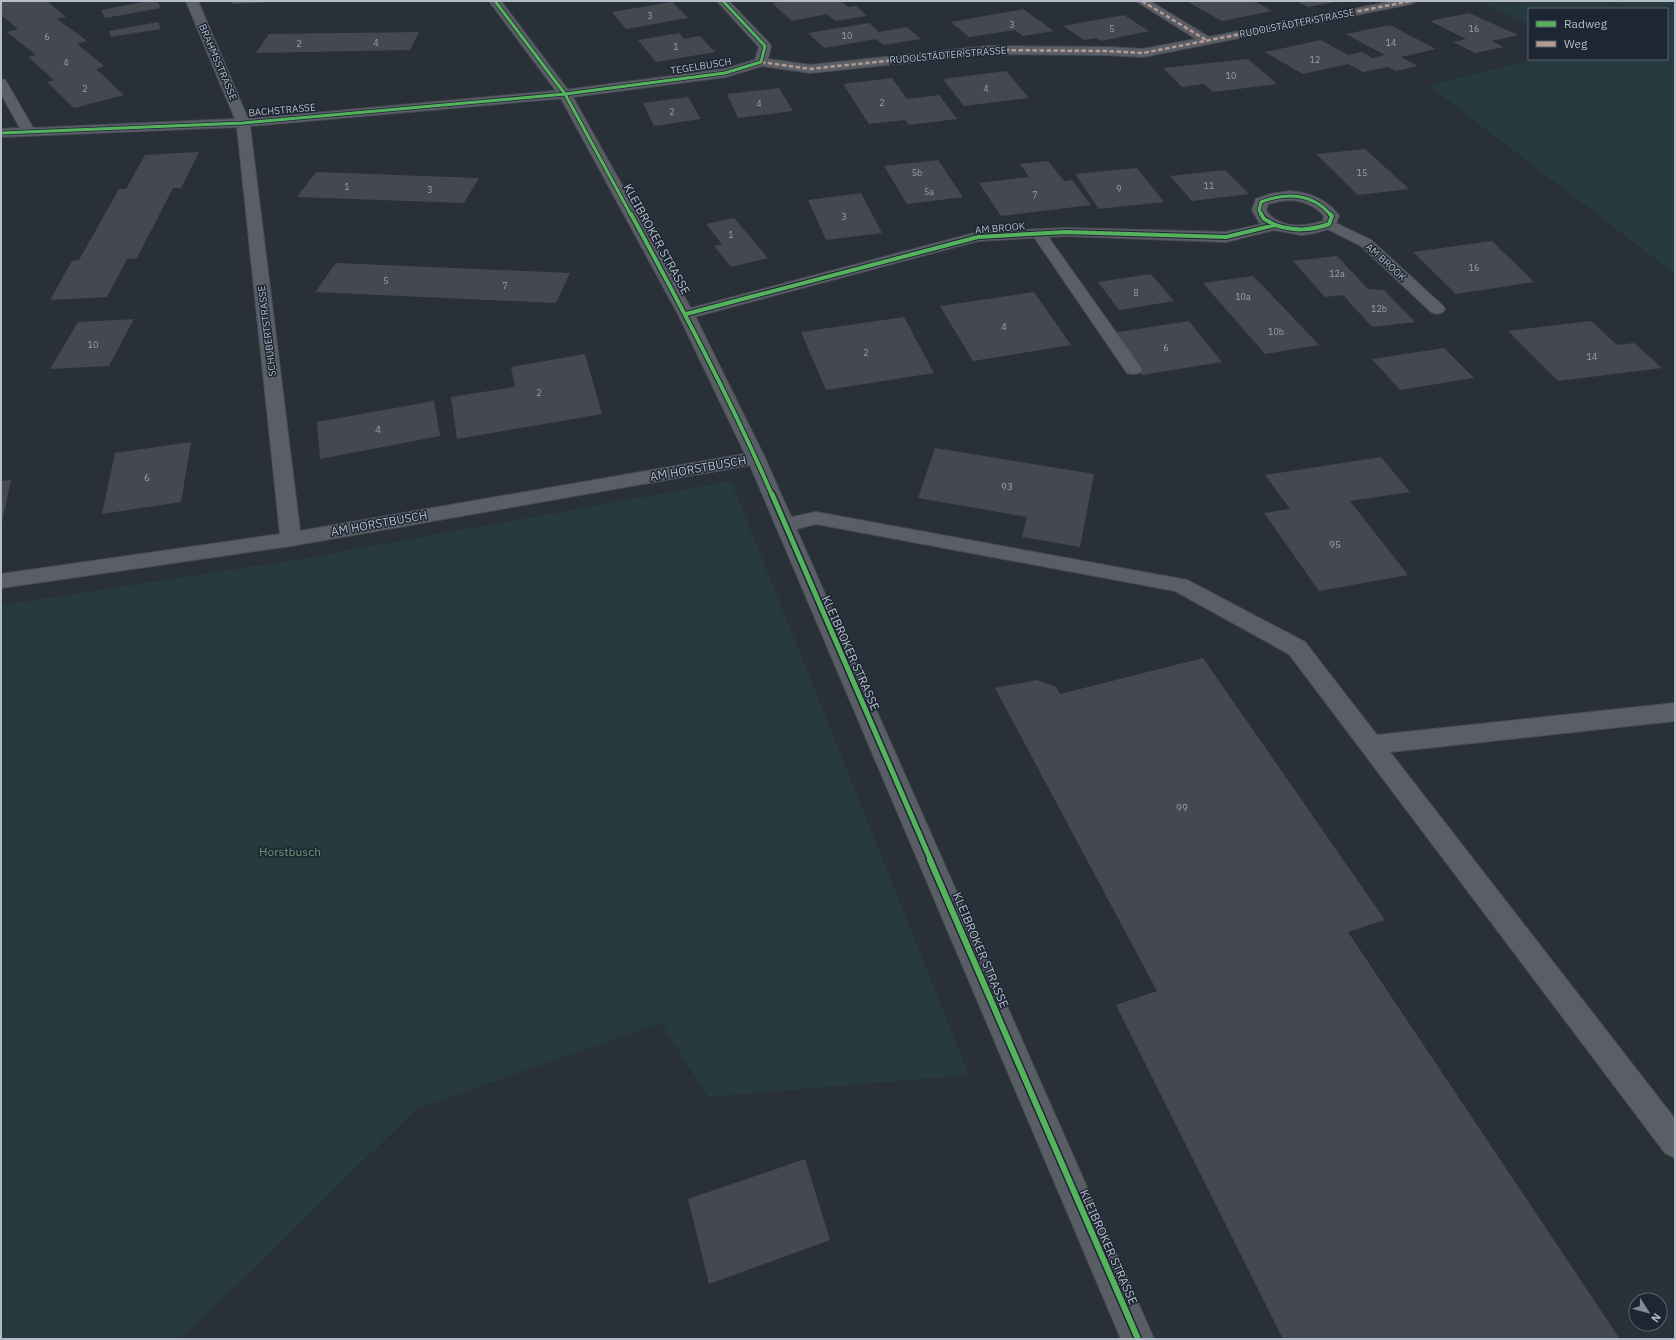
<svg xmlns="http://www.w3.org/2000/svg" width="1676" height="1340" viewBox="0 0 1676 1340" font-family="'IBM Plex Sans',sans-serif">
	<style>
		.green { fill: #273a3e }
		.building { fill: #444950 }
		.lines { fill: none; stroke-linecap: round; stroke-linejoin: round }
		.lane-casing { stroke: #484c53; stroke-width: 2 }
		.street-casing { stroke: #484c53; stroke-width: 2 }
		.secondary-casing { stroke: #484c53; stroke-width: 2 }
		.lane { fill: #5a5e66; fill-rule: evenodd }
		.street { fill: #5a5e66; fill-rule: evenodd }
		.secondary { fill: #595d64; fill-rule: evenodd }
		.quiet { stroke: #b69a8f; stroke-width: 2.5; stroke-dasharray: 4.5 2.5; stroke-linecap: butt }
		.cycleway-far3-casing { stroke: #1d2633; stroke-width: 4.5 }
		.cycleway-far2-casing { stroke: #1d2633; stroke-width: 6 }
		.cycleway-far1-casing { stroke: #1d2633; stroke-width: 8 }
		.cycleway-casing { stroke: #1d2633; stroke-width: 9 }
		.cycleway-far3 { stroke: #56b35d; stroke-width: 3 }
		.cycleway-far2 { stroke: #56b35d; stroke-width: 4 }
		.cycleway-far1 { stroke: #56b35d; stroke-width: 5 }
		.cycleway { stroke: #56b35d; stroke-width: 6 }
		.labels { text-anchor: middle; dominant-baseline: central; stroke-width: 3; stroke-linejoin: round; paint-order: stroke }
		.far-number-label { font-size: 9px; fill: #989fab }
		.far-street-label { font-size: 10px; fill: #b4bcc9; stroke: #1d2633 }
		.number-label { font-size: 10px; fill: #989fab }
		.street-label { font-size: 12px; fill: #b4bcc9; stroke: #1d2633 }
		.park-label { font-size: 12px; fill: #6b9a76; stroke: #1d2633 }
	</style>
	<rect width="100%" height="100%" fill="#2a3038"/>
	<!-- green -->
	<path class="green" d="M1477 1H1605L1622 9H1529V25Z
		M1609 1H1675V274L1428 85 1537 59H1667V30L1669 29 1667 28V9H1626Z
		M731 481 969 1075 708 1097 661 1023 416 1109 193 1328 178 1339H1V605L301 559Z"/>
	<!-- building -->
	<path class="building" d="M1 1H47L66 17 57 19 87 41 77 44 104 66 96 69 124 95 74 108 47 82 54 80 28 57 36 55 7 32 18 29 1 15V5H2Z
		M149 1H157L161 8 105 18 101 10Z
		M233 1H278V2L231 4Z
		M783 1H841L849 7 856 6 867 16 835 21 827 14 792 21 772 3Z
		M1193 1H1254L1272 11 1222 21 1188 2Z
		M1296 1H1335V2L1308 7Z
		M672 2 688 18 626 29 612 12Z
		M1023 9 1054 31 1023 36 1015 30 969 37 951 22Z
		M1469 13 1518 35 1492 41 1504 47 1475 53 1453 42 1466 39 1430 21Z
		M1124 15 1149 31 1101 41 1096 38 1084 40 1063 26Z
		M158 22 161 29 111 37 109 31Z
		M869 23 879 32 907 27 921 39 884 45 876 39 824 48 808 33Z
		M1390 25 1436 49 1401 57 1418 66 1396 71 1388 67 1363 72 1348 64 1303 74 1265 52 1321 40 1348 55 1362 52 1372 58 1385 55 1346 34Z
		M419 32 410 50 256 53 269 34Z
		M679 33 684 39 700 36 715 52 656 62 638 40Z
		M1248 59 1277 84 1213 92 1204 84 1182 87 1163 68Z
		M1006 71 1029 98 964 106 943 79Z
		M892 78 907 99 939 95 957 119 909 125 905 120 869 124 843 84Z
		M779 88 793 111 738 118 727 94Z
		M688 97 701 119 654 126 643 103Z
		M1365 149 1409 189 1358 195 1316 154Z
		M199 152 181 188H173L137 258 127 259 107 297 50 300 72 261 79 260 119 189H126L145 155Z
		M938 160 963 197 907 204 884 166Z
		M1048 161 1064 181 1072 180 1091 205 1001 216 979 183 1029 177 1020 164Z
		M1137 168 1164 202 1099 209 1075 174Z
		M1225 170 1249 194 1192 201 1170 176Z
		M316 172 397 175 479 178 464 203 297 197Z
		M861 193 882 233 826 240 808 200Z
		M734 218 768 258 731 267 714 246 722 244 706 224Z
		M1492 241 1534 282 1456 294 1413 252Z
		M1337 256 1368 289 1384 290 1415 322 1372 327 1343 295 1325 297 1293 261Z
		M336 263 454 268 570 273 556 303 315 292Z
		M1151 274 1174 301 1119 310 1098 282Z
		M1253 276 1285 309 1319 345 1265 354 1203 283Z
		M1034 292 1071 345 973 361 940 306Z
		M904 317 934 373 826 390 801 332Z
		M134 319 109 366 50 369 78 322Z
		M1189 321 1222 362 1142 375 1112 333Z
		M1591 321 1617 345 1634 343 1662 368 1558 381 1508 331Z
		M1444 348 1474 378 1400 390 1372 359Z
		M585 354 602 414 457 439 451 397 515 387 511 367Z
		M434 401 440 436 320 459 317 422Z
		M191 442 181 502 102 514 115 453Z
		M935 448 1094 474 1080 547 1022 537 1027 517 918 498Z
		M1381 457 1410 492 1350 501 1408 575 1319 591 1264 513 1290 509 1265 475Z
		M11 480 2 522H1V481Z
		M1203 658 1385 920 1348 932 1620 1339H1283L1116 1005 1157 991 995 688 1037 680 1056 687 1060 694Z
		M805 1159 830 1240 709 1284 688 1199Z"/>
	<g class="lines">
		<!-- lane casing -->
		<g class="lane-casing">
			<path id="lane" d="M1329 220 1371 240 1443 306 1445 309 1443 312 1437 314 1431 312 1361 246 1324 227 1322 224 1324 221Z
				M1039 230 1044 231 1139 365 1142 369 1139 373 1133 374 1127 373 1032 234 1034 231Z
				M816 512 1187 580 1305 642 1377 735 1675 703V721L1390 752 1675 1119V1158L1665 1153 1289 654 1175 591 816 524 785 532 778 530 775 525 778 520Z"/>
		</g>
		<!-- street casing -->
		<g class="street-casing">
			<path id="street" d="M186 1H198L248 119 565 90 724 69 755 60 759 47 717 1H729L769 43 771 46 768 59 810 65 989 46 1107 47 1143 49 1196 39 1136 1H1150L1209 37 1394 1H1417L1411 4 1143 57 1107 55 989 54 810 73 762 66 725 77 565 98 250 126 300 531 756 452 763 454 765 458 763 462 756 464 291 546 1 588V574L280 534 237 127 1 137V129L20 128 1 94V79L5 80 7 83 33 128 235 119Z
				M1290 191C1310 193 1327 199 1339 216L1334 227 1315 233 1302 235 1274 230 1226 242 1066 236 978 241 686 319 680 317 678 314 680 311 978 232 1066 228 1226 232 1262 224 1259 222 1252 210 1256 199 1270 194ZM1290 200C1304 201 1315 205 1324 216L1323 221C1305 227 1277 229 1266 210L1268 204 1280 201Z"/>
		</g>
		<!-- secondary casing -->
		<g class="secondary-casing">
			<path id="secondary" d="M489 1H501L571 94 694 314 765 458 1154 1339H1121L747 458 678 314 559 95Z"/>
		</g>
		<!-- lane -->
		<use href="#lane" class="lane"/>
		<!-- street -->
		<use href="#street" class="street"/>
		<!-- secondary -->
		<use href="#secondary" class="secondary"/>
		<!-- quiet -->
		<path class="quiet" d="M1142 1 1206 40
			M761 62 810 69 989 50 1107 51 1143 53 1411 1"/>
		<!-- cycleway-far3 casing -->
		<g class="cycleway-far3-casing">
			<path id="cycleway-far3" d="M495 1 565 94 631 215
				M1 133 243 123 565 94 725 73 761 62 765 46 723 1
				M1262 215 1259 210 1261 202C1286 192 1312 193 1331 215"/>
		</g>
		<!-- cycleway-far2 casing -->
		<g class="cycleway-far2-casing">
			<path id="cycleway-far2" d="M631 214C681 306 730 398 772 495
				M1261 214 1264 219 1275 225
				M1275 225C1294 231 1310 231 1329 224L1332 216 1330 214
				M686 314 978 237 1066 232 1226 237 1275 225"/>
		</g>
		<!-- cycleway-far1 casing -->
		<g class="cycleway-far1-casing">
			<path id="cycleway-far1" d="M772 494 931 861"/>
		</g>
		<!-- cycleway casing -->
		<g class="cycleway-casing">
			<path id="cycleway" d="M930 860 1138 1339"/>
		</g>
		<!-- cycleway-far3 -->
		<use href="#cycleway-far3" class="cycleway-far3"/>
		<!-- cycleway-far2 -->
		<use href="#cycleway-far2" class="cycleway-far2"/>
		<!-- cycleway-far1 -->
		<use href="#cycleway-far1" class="cycleway-far1"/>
		<!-- cycleway -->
		<use href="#cycleway" class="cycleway"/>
	</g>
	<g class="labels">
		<!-- far-number labels -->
		<g class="far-number-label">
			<text x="650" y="15">3</text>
			<text x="1012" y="24">3</text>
			<text x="1112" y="28">5</text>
			<text x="1474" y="28">16</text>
			<text x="847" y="35">10</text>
			<text x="47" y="36">6</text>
			<text x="376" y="42">4</text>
			<text x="1391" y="42">14</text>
			<text x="299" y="43">2</text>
			<text x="676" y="46">1</text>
			<text x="1315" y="59">12</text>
			<text x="66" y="62">4</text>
			<text x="1231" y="75">10</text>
			<text x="85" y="88">2</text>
			<text x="986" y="88">4</text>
			<text x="882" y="102">2</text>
			<text x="759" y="103">4</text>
			<text x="672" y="111">2</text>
			<text x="917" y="172">5b</text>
			<text x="1362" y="172">15</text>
			<text x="1209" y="185">11</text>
			<text x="347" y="186">1</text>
			<text x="1119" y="188">9</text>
			<text x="430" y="189">3</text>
			<text x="929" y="191">5a</text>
			<text x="1035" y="194">7</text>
			<text x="844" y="216">3</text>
			<text x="731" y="234">1</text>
			<text x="1474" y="267">16</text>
			<text x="1337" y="273">12a</text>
			<text x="386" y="280">5</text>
			<text x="505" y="285">7</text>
			<text x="1136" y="292">8</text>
			<text x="1243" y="296">10a</text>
			<text x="1379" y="308">12b</text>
			<text x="1004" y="326">4</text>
			<text x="1276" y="331">10b</text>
			<text x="93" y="344">10</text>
			<text x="1166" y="347">6</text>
			<text x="866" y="352">2</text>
			<text x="1592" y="356">14</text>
			<text x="539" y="392">2</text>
		</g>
		<!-- far-street labels -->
		<g class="far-street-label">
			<text transform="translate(1297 23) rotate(-11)">RUDOLSTÄDTER STRASSE</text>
			<text transform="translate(948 55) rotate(-5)">RUDOLSTÄDTER STRASSE</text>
			<text transform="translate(218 62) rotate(67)">BRAHMSSTRASSE</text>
			<text transform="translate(701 66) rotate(-9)">TEGELBUSCH</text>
			<text transform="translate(282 110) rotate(-5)">BACHSTRASSE</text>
			<text transform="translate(1000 228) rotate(-5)">AM BROOK</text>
			<text transform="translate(1386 262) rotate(42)">AM BROOK</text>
			<text transform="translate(267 331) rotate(-97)">SCHUBERTSTRASSE</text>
		</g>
		<!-- number labels -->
		<g class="number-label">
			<text x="378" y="429">4</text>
			<text x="147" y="477">6</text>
			<text x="1007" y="486">93</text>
			<text x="1335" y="544">95</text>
			<text x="1182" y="807">99</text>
		</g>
		<!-- street labels -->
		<g class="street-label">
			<text transform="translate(657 239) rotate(61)">KLEIBROKER STRASSE</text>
			<text transform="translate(698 468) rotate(-10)">AM HORSTBUSCH</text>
			<text transform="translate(379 523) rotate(-10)">AM HORSTBUSCH</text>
			<text transform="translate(851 653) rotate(66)">KLEIBROKER STRASSE</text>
			<text transform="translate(981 950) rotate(67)">KLEIBROKER STRASSE</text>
			<text transform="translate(1109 1247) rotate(66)">KLEIBROKER STRASSE</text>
		</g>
		<!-- park labels -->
		<g class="park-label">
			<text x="290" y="851">Horstbusch</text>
		</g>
	</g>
	<!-- border -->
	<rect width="1676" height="1340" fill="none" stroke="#b4bcc9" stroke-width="4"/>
	<!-- legend -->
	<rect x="1528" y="8" width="140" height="52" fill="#1d2633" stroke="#59626f"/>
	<rect x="1536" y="21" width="20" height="6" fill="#56b35d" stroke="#59626f"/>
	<text x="1564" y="28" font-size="12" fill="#b4bcc9">Radweg</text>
	<rect x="1536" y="41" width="20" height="6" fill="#b69a8f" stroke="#59626f"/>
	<text x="1564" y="48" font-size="12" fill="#b4bcc9">Weg</text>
	<!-- north arrow -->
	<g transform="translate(1648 1312) rotate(126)"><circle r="19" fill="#1d2633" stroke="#59626f"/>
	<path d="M0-3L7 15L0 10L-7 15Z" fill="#848b96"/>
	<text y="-6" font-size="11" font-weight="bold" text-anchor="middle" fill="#b4bcc9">N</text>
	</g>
</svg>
